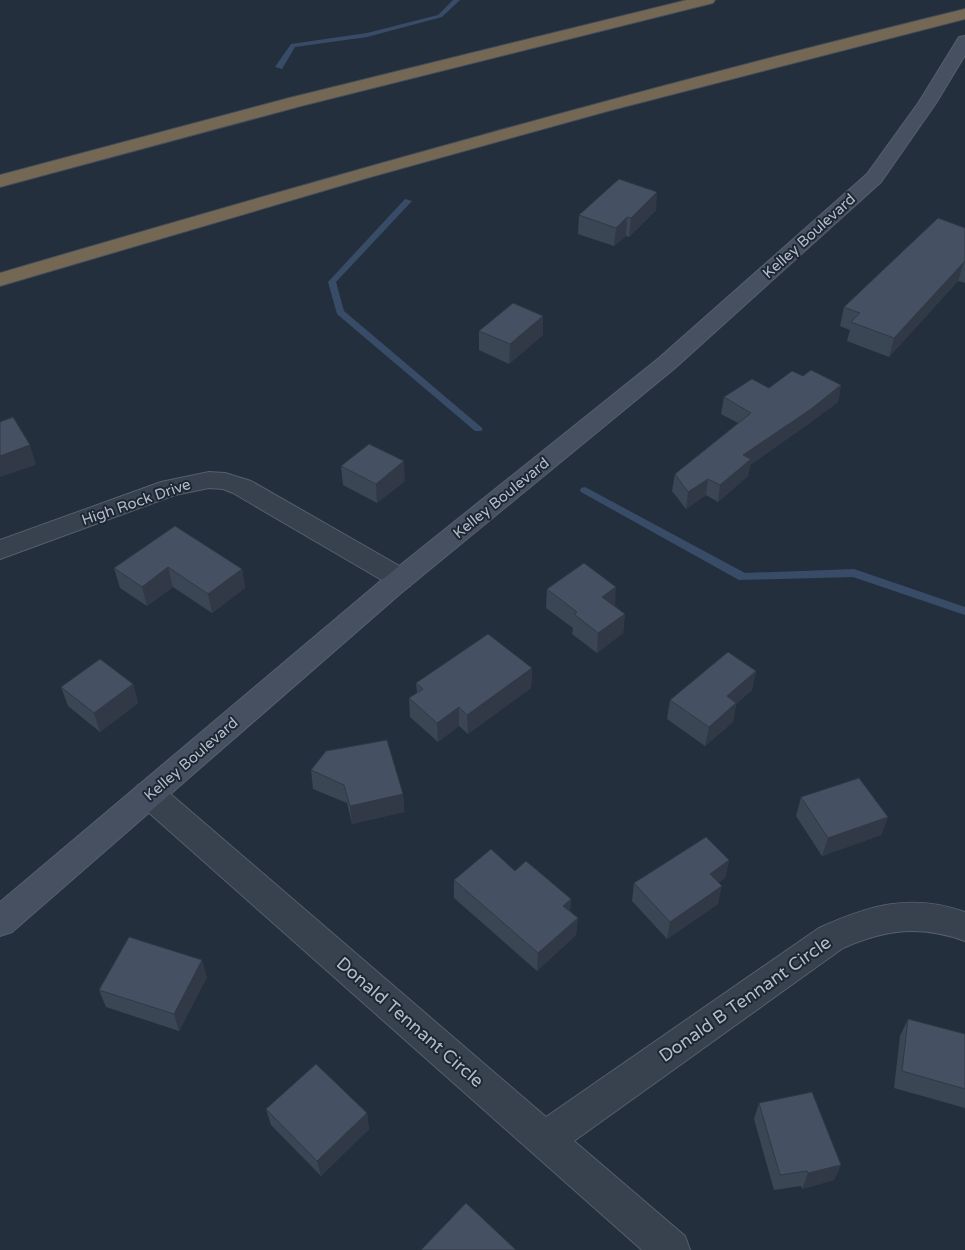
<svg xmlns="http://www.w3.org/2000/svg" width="965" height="1250" viewBox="0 0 965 1250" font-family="'Varela Round',sans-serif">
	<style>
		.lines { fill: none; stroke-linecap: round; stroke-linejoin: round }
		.stream { fill: #394c67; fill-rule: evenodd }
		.minor-casing { stroke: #565f6c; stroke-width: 2 }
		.secondary-casing { stroke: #565f6c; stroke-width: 2 }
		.motorway-casing { stroke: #434c59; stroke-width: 2 }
		.minor { fill: #38414e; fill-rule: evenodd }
		.secondary { fill: #465061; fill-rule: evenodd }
		.motorway { fill: #746855; fill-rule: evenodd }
		.wall { fill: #3b4654 }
		.shaded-wall { fill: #303945 }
		.building { fill: #455162; stroke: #303945 }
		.labels { text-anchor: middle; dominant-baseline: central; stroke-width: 4; stroke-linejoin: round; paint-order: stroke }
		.street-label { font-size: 15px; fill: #b4bcc9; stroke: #1d2633 }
		.near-street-label { font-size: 18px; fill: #b4bcc9; stroke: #1d2633 }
	</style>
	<rect width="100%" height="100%" fill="#242f3e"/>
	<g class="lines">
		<!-- stream -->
		<path class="stream" d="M453 0H460L442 17 367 37 295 47 282 69 275 67 291 44 367 33 438 15Z
			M405 199 412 201 336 282 344 311 481 427 483 429 481 431H475L337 314 328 282Z
			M585 487 745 573 854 569 965 607V615L853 577 739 580 581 492 580 490 581 488Z"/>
		<!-- minor casing -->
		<g class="minor-casing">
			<path id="minor" d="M209 472 225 473 251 481 410 572 414 579 410 586 401 588 392 586 233 493 223 489 209 488 175 495 0 559V540L161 482Z
				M149 782 160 785 546 1117 819 928C870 905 911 893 965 912V941C920 925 887 929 843 948L574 1141 685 1236 690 1250H642L138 803 134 794 138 785Z"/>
		</g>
		<!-- secondary casing -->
		<g class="secondary-casing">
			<path id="secondary" d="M965 36V55L936 103 881 182 675 368 401 593 12 932 0 936V902L383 579 659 358 867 174 919 102 959 37Z"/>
		</g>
		<!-- motorway casing -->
		<g class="motorway-casing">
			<path id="motorway" d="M687 0H715L713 3 301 106 0 187V175L289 98Z
				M965 9V19L608 111 367 178 0 286V273C320 179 641 88 965 9Z"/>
		</g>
		<!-- minor -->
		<use href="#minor" class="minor"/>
		<!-- secondary -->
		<use href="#secondary" class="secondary"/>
		<!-- motorway -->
		<use href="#motorway" class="motorway"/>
	</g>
	<!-- wall -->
	<path class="wall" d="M656 210 629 237 626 236 614 246 578 234 579 215Z
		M965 228V283L958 281 889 357 847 341 850 330 840 326 844 307Z
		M543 316V335L509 364 479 350V331Z
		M803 376 841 385 838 402 807 425 750 465 748 476 718 502 706 495 686 509 672 491 675 474 738 423 721 414 724 397 769 388Z
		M341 466 405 481 377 503 343 485Z
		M175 526 242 569 245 588 212 613 173 587 147 606 120 588 114 568Z
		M547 589 615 606 625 614 623 633 597 653 572 634 573 628 546 608Z
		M532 668 531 688 468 734 459 726 438 742 410 717 409 698 417 693 416 683Z
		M756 671 752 690 736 704 733 722 705 746 667 719 670 700Z
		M133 684 138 703 100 732 68 706 61 687Z
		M311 770 403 794 404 812 352 824 347 803 313 789Z
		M801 797 888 817 881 835 822 856 796 816Z
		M729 860 725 878 718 883V904L667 939 632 901 634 883Z
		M454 880 571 899 570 911 578 918 576 935 537 971 454 898Z
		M207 977 179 1031 106 1007 99 990Z
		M908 1019 965 1034V1108L894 1088 900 1036Z
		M759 1103 841 1165 834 1180 802 1189 801 1186 774 1190 754 1119Z
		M266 1109 367 1113 369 1129 321 1176 271 1125Z"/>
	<!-- shaded-wall -->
	<path class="shaded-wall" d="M657 192 656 210 629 237 631 218Z
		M627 217 626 236 614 246 616 228Z
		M964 262 958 281 889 357 894 338Z
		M543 316V335L509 364 510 344Z
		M841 385 838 402 807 425 750 465 748 476 718 502 720 485 743 455Z
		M30 445 36 465 0 477V456Z
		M404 461 405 481 377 503 376 484Z
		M708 479 706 495 686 509 688 492Z
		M168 567 173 587 147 606 142 587Z
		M242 569 245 588 212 613 208 594Z
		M616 587 615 606 600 616 602 597Z
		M625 614 623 633 597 653 598 633Z
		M532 668 531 688 468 734 467 715Z
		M756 671 752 690 736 704 733 722 705 746 709 727 727 696Z
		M133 684 138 703 100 732 94 713Z
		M459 707V726L438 742 437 723Z
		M403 794 404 812 352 824 350 806Z
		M888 817 881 835 822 856 828 838Z
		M729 860 725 878 706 892 710 874Z
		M722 886 718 904 667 939 670 922Z
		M571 899 569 917 563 906Z
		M578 918 576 935 537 971 538 953Z
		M202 960 207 977 179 1031 174 1014Z
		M367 1113 369 1129 321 1176 317 1161Z
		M841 1165 834 1180 802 1189 808 1173Z"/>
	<!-- building -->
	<path class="building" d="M619 179 657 192 631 218 627 217 616 228 579 215Z
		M938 218 965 228V262H964L894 338 851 322 860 313 844 307Z
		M513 303 543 316 510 344 479 331Z
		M811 370 841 385 811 409 743 455 751 459 720 485 708 479 688 492 675 474 751 413 724 397 752 379 769 388 792 371 803 376Z
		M13 417 30 445 0 456V422Z
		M369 444 404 461 376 484 341 466Z
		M175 526 242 569 208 594 168 567 142 587 114 568Z
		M584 563 616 587 602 597 625 614 598 633 574 614 577 612 547 589Z
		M488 634 532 668 467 715 459 707 437 723 409 698 423 689 416 683Z
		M728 652 756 671 727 696 736 703 709 727 670 700Z
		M100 659 133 684 94 713 61 687Z
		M387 740 403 794 350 806 344 785 311 770 326 751Z
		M859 778 888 817 828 838 801 797Z
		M706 837 729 860 710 874 722 886 670 922 634 883Z
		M491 849 515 871 526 861 571 899 563 906 578 918 538 953 454 880Z
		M129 937 202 960 174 1014 99 990Z
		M908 1019 965 1034V1089L902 1071Z
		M316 1064 367 1113 317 1161 266 1109Z
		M812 1092 841 1165 808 1173 807 1171 780 1175 759 1103Z
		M466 1203 516 1250H421Z"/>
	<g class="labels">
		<!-- street labels -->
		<g class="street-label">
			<text transform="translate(809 236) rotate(-42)">Kelley Boulevard</text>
			<text transform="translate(501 498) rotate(-39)">Kelley Boulevard</text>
			<text transform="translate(136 502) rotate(-19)">High Rock Drive</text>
			<text transform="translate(191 759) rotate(-41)">Kelley Boulevard</text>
		</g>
		<!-- near-street labels -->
		<g class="near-street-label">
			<text transform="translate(745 999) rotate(-35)">Donald B Tennant Circle</text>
			<text transform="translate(410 1022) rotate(41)">Donald Tennant Circle</text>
		</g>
	</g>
</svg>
